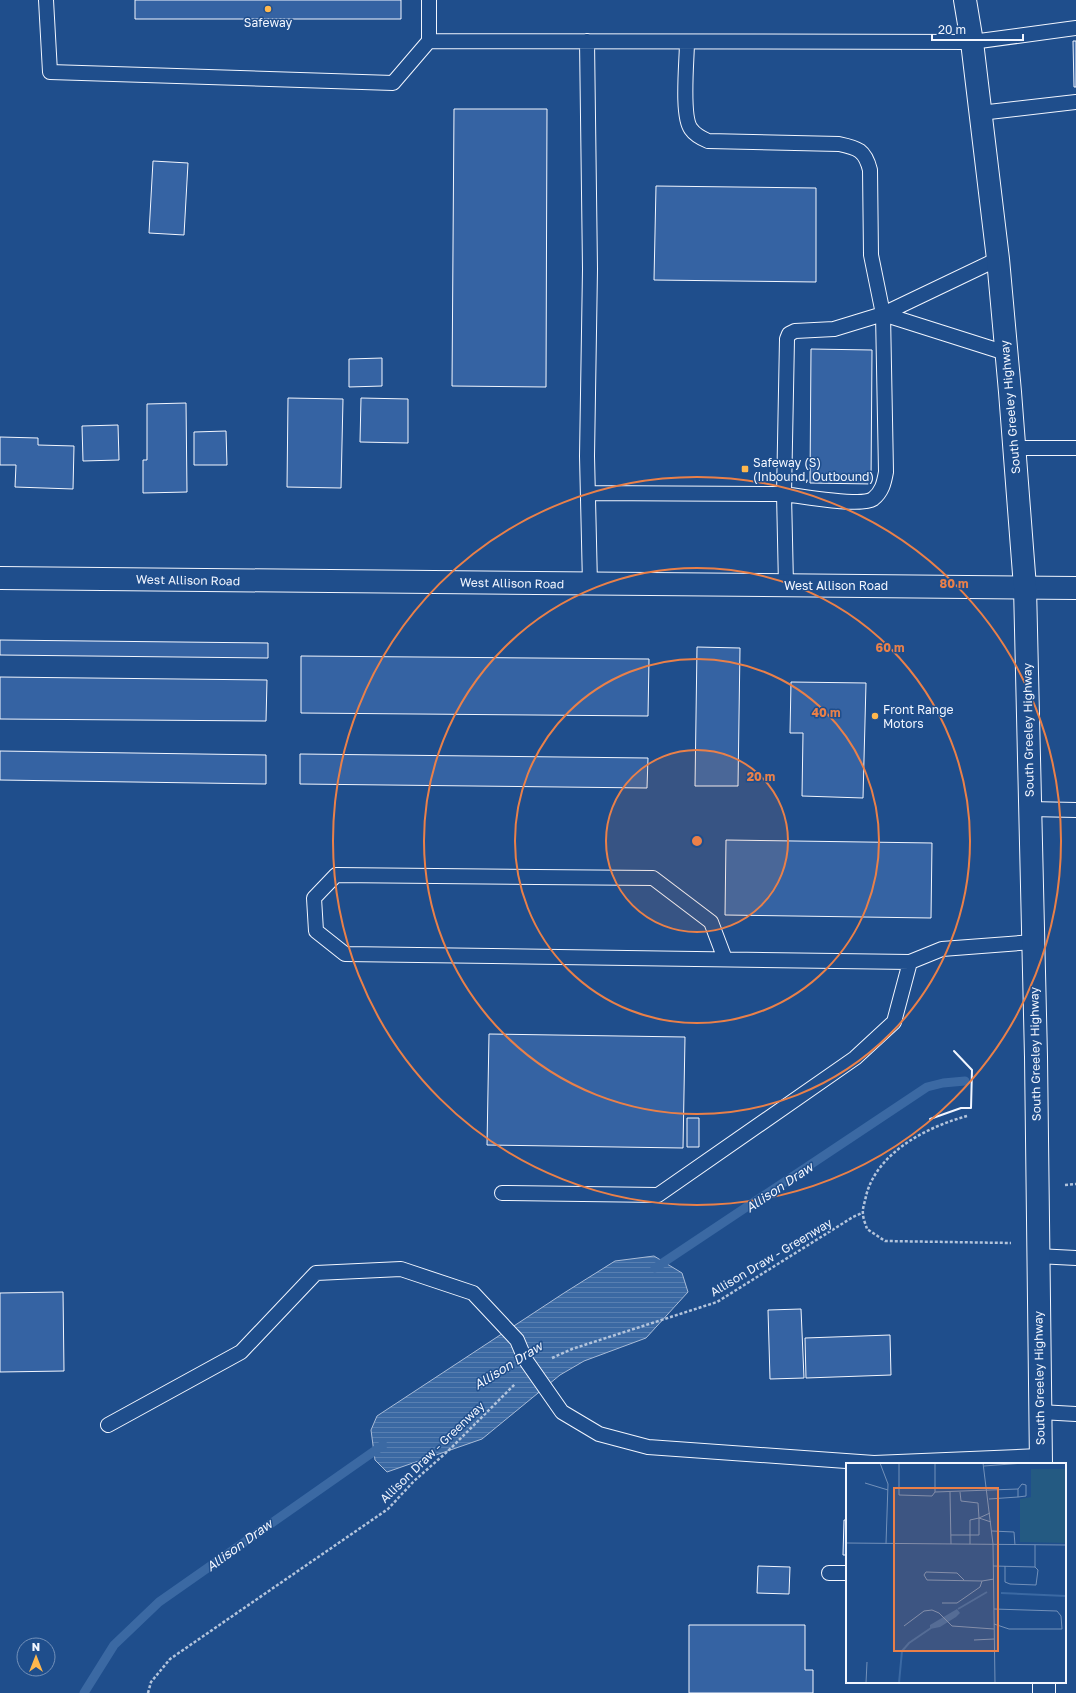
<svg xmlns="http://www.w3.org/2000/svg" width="1076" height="1693" viewBox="0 0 1076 1693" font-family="'Golos Text',sans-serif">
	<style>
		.water { fill: url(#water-rules); stroke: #a8bbd7 }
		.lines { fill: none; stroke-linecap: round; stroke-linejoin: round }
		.stream { stroke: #3b69a3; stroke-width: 9 }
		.building { fill: #3563a3; stroke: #f2f6ff }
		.service-casing { stroke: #f2f6ff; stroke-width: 16 }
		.tertiary-casing { stroke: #f2f6ff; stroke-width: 24 }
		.trunk-casing { stroke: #f2f6ff; stroke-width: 24 }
		.path { stroke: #b3c4dc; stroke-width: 2.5; stroke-dasharray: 3 2; stroke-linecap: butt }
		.service { stroke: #1f4e8c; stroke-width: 14 }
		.tertiary { stroke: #1f4e8c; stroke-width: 22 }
		.trunk { stroke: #1f4e8c; stroke-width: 22 }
		.wall { stroke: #f2f6ff; stroke-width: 2 }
		.ring { fill: none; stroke: #ea8049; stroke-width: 2 }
		.poi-dot { fill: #ffb74d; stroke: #1f4e8c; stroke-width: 1.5 }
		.labels { text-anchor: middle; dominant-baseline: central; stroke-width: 3; stroke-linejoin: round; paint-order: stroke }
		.poi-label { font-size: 12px; fill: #f2f6ff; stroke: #1f4e8c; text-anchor: start }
		.street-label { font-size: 12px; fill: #f2f6ff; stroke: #1f4e8c }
		.water-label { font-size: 13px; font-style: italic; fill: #f2f6ff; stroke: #1f4e8c }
		.inset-river { fill: none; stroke: #3b69a3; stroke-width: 2 }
		.inset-road { fill: none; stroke: #7391ba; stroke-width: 1 }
		.view { fill: #ea8049; fill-opacity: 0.15; stroke: #ea8049; stroke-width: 2 }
		.inset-edge { fill: none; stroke: #f2f6ff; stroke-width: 2 }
		.centre { fill: #ea8049; stroke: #1f4e8c; stroke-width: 2 }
		.ring-label { font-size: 12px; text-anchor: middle; font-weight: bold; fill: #ea8049; stroke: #1f4e8c; stroke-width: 3; stroke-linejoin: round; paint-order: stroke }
	</style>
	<defs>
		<pattern id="water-rules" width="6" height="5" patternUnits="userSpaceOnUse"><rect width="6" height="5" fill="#3b69a3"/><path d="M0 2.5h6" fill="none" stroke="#587fb1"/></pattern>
	</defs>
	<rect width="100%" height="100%" fill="#1f4e8c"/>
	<!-- water -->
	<path class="water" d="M654 1256 682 1273 688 1292 646 1338 584 1361 560 1375 482 1439 387 1472 375 1460 371 1430 377 1416 564 1293 615 1261Z"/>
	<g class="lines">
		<!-- stream -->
		<path class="stream" d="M655 1268 927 1087 943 1083 965 1081
			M84 1693 114 1645 159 1602 383 1445"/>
	</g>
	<!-- building -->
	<path class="building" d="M135 0H401V19H135Z
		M1073 41H1076V87H1074Z
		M454 109H547L546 387 452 386Z
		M153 161 188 163 184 235 149 233Z
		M656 186 816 188V282L654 280Z
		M811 349 872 350 871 484 810 483Z
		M382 358V386L349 387V359Z
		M288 398 343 399 341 488 287 487Z
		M361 398 408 399V443L360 442Z
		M186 403 187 492 143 493V460H147V404Z
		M118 425 119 460 83 461 82 426Z
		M226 431 227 465H194V432Z
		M0 437 38 438V445L74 446 73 489 15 487 16 465H0Z
		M0 640 268 643V658L0 655Z
		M697 647 740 648 738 786H695Z
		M301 656 649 659 648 716 301 713Z
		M0 677 267 680 266 721 0 719Z
		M791 682 866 683 863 798 802 796 803 733H790Z
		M0 751 266 755V784L0 780Z
		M300 754 648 758 647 788 300 784Z
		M726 840 932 843 931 918 725 915Z
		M489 1034 685 1037 683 1148 487 1145Z
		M687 1118H699V1147H687Z
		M63 1292 64 1371 0 1372V1293Z
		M801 1309 804 1378 770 1379 768 1310Z
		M890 1335 891 1375 806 1378 805 1338Z
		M844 1520H847V1555H843Z
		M758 1566 790 1567 789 1594 757 1593Z
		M689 1625H805V1670H813V1693H689Z"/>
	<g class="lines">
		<!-- service casing -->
		<g class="service-casing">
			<path id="service" d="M46 0 50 72 393 83 429 41
				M429 0V41L972 42 1076 28
				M587 41 590 269 587 456 590 584
				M687 42C687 60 681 116 691 129 695 135 701 138 708 141L839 144C858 148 865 150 870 170L871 255 883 314
				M980 113 1076 102
				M998 259 883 314 1006 353
				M1014 448H1076
				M588 493 784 494 787 339 789 334 795 331 834 329 883 314 886 472C884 483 882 492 873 499 861 507 801 496 784 494L786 585
				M1030 809 1076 810
				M725 959 711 922 653 878 336 875 314 898 316 931 345 954 910 962 942 949 1033 942
				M502 1193 658 1195 855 1058 894 1022 910 962
				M1037 1256 1076 1258
				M1040 1412 1076 1414
				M108 1425 241 1352 316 1273 401 1269 473 1293 517 1340 525 1359 562 1412 599 1434 648 1447 874 1463 1040 1456
				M829 1573H847"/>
		</g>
		<!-- tertiary casing -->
		<g class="tertiary-casing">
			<path id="tertiary" d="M0 578 1076 588"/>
		</g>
		<!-- trunk casing -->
		<g class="trunk-casing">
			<path id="trunk" d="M965 0 972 42 998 259 1010 392 1025 587 1036 1057 1041 1464
				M1044 1682V1693"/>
		</g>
		<!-- path -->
		<path class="path" d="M967 1116C927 1127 877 1152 866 1196 865 1202 862 1209 863 1214 863 1219 866 1225 867 1229L885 1241 1011 1243
			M1065 1185 1076 1184
			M552 1358 572 1349 717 1302 853 1217 862 1213
			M148 1693 151 1682 170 1659 388 1509 414 1481 448 1451 515 1384"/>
		<!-- service -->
		<use href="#service" class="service"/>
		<!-- tertiary -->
		<use href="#tertiary" class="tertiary"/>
		<!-- trunk -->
		<use href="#trunk" class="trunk"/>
		<!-- wall -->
		<path class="wall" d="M930 1119 961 1108H971L972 1070 954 1051"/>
	</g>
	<!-- distance rings -->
	<circle cx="697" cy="841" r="91" fill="#ea8049" fill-opacity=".12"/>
	<g class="ring">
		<circle cx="697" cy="841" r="91"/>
		<circle cx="697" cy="841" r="182"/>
		<circle cx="697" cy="841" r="273"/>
		<circle cx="697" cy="841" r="364"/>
	</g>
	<!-- markers -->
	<g class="poi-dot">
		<circle cx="268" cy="9" r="4"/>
		<rect x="741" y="465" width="8" height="8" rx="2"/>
		<circle cx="875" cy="716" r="4"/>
	</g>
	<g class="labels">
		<!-- poi labels -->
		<g class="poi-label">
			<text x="268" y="22" text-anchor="middle">Safeway</text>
			<text x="753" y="462">Safeway (S)<tspan x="753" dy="14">(Inbound, Outbound)</tspan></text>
			<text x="883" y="709">Front Range<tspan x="883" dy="14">Motors</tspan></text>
		</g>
		<!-- street labels -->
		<g class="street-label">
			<text transform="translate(1010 407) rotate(-95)">South Greeley Highway</text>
			<text transform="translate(188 580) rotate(1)">West Allison Road</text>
			<text transform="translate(512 583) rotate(1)">West Allison Road</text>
			<text x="836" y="585">West Allison Road</text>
			<text transform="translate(1028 730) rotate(-91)">South Greeley Highway</text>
			<text transform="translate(1035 1054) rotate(-91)">South Greeley Highway</text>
			<text transform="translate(771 1257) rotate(-31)">Allison Draw - Greenway</text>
			<text transform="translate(1039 1378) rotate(-91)">South Greeley Highway</text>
			<text transform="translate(432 1452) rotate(-44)">Allison Draw - Greenway</text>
		</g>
		<!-- water labels -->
		<g class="water-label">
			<text transform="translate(779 1187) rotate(-34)">Allison Draw</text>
			<text transform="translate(508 1365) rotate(-32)">Allison Draw</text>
			<text transform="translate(239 1545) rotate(-36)">Allison Draw</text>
		</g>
	</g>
	<!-- overview -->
	<g transform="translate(846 1463)">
		<rect width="220" height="220" fill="#1f4e8c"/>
		<path d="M185 6H220V80L174 79V36L185 34Z" fill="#245a82"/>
		<path d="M111 146 114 150 110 154 94 164 84 166V162Z" fill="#3b69a3"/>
		<path class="inset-river" d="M155 130 220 133M112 146 141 129M53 220 56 188 63 180 85 165"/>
		<path class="inset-road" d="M34 0 42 21 40 81M53 0V32L86 33 89 29M89 0V29L172 26V34L143 36M137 0 147 81 149 220M138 3 178 0M19 20 42 27M172 26 176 21 180 22V33L172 34M104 29 105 81M114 29 115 38 132 40 133 55M144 50 133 55 145 59M146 68 168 69 169 82M105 72H124V57L133 55V72H124V81M0 80 220 82M147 103 189 104V82M159 103V119L164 121 190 122 192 107 189 104M118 117 111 110 80 109 78 112 81 117 136 118 148 116M96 140H111L134 124 136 118M148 146 211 148 215 153 216 166H163L148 161M58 163 78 148 86 147 93 150 106 163 148 166M128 177 148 176M20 220 21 199"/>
		<path class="view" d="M48 25H152V188H48Z"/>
		<rect width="220" height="220" class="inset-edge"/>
	</g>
	<circle cx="697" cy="841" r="6" class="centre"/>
	<g class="ring-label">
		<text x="954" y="588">80 m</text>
		<text x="890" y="652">60 m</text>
		<text x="826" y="717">40 m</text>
		<text x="761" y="781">20 m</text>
	</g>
	<!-- north arrow -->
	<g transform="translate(36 1657)"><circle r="19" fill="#1f4e8c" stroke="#7391ba"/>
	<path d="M0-3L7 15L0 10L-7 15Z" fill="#ffb74d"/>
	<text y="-6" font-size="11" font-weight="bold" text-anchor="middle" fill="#f2f6ff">N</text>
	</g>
	<!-- scale -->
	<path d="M932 34v6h91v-6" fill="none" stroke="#f2f6ff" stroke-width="2"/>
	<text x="938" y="34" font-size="12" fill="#f2f6ff" stroke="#1f4e8c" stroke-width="3" paint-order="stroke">20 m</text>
</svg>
